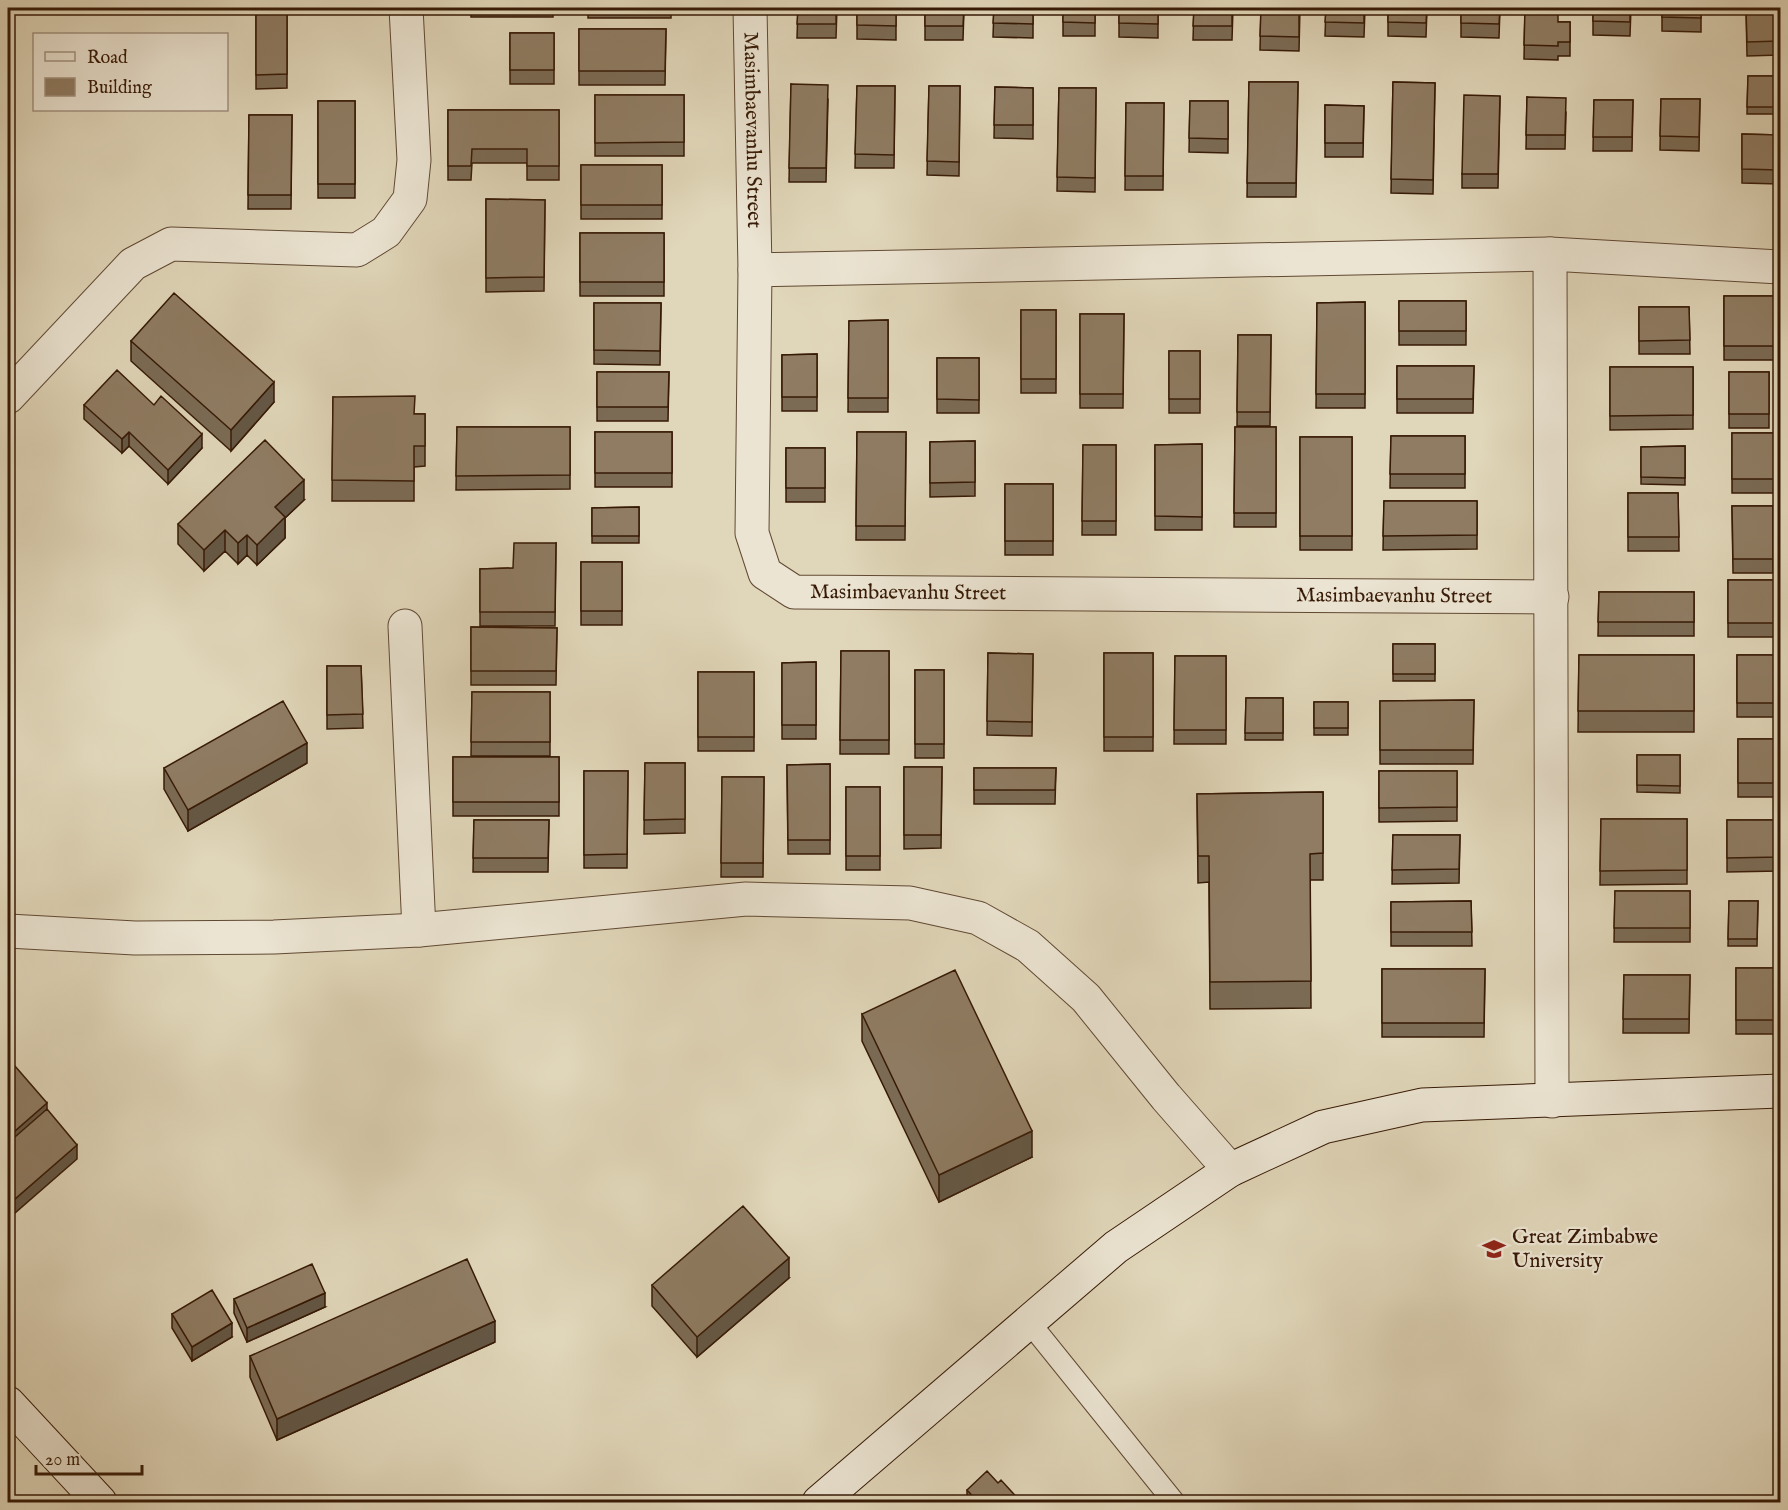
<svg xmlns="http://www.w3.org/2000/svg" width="1788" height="1510" viewBox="0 0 1788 1510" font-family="'IM FELL English',serif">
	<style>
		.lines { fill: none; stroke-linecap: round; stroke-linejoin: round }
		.lane-casing { stroke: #614933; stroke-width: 23 }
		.street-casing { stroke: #614933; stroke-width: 35 }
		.secondary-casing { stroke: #371a06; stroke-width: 35 }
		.lane { stroke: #ebe4d2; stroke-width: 21 }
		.street { stroke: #ebe4d2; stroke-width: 33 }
		.secondary { stroke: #ebe4d2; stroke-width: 33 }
		.wall { fill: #7b6b55; stroke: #371a06; stroke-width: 1.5 }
		.shaded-wall { fill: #645745; stroke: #371a06; stroke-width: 1.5 }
		.building { fill: #8f7c63; stroke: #371a06; stroke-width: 1.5 }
		.labels { text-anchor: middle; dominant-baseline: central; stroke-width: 4.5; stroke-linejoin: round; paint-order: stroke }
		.street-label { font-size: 21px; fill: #371a06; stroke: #ebe4d2 }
		.poi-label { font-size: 21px; fill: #371a06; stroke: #ebe4d2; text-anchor: start }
	</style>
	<rect width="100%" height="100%" fill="#e0d6b9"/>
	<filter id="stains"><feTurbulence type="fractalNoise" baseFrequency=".00333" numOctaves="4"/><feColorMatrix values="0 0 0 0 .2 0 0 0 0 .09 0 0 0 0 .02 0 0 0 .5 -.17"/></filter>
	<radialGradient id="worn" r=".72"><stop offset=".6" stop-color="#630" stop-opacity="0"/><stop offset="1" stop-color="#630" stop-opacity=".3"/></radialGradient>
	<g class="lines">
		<!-- lane casing -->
		<g class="lane-casing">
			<path id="lane" d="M1029 1322 1174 1502"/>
		</g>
		<!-- street casing -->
		<g class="street-casing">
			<g id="street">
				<path id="s1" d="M750 8 755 270 752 533 765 573 794 592 1552 597"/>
				<path d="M1550 254 1552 1101"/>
				<path d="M755 270 1550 254 1780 267"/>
				<path d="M8 397 133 264 171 244 357 250 386 232 410 199 414 160 406 8"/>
				<path d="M405 626 419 930"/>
				<path d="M8 931 135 938 274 937 419 930 746 899 910 903 978 918 1028 946 1086 998 1166 1097 1230 1170"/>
			</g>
		</g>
		<!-- secondary casing -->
		<g class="secondary-casing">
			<path id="secondary" d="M8 1403 100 1502
				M819 1502 1116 1247 1230 1170 1323 1127 1422 1105 1780 1091"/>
		</g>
		<!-- lane -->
		<use href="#lane" class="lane"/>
		<!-- street -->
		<use href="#street" class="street"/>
		<!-- secondary -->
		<use href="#secondary" class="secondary"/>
	</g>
	<!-- wall -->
	<path class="wall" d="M256 8H287V88L256 89Z
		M471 8H553V17H471Z
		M588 8H671V18H588Z
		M798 8H837L836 38H797Z
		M857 8H896V40L857 39Z
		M925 8H964L963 40H925Z
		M994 8H1033V38L993 37Z
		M1063 8H1095V36H1063Z
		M1119 8H1158V38L1119 37Z
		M1194 8H1233L1232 40H1193Z
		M1261 8H1300L1299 51 1260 50Z
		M1326 8H1365L1364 37 1325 36Z
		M1388 8H1427L1426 37 1388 36Z
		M1461 8H1500L1499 38 1461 37Z
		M1525 8 1558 22H1570V56H1558V60L1524 59Z
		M1593 8H1631L1630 36 1593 35Z
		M1662 8H1701V32L1662 31Z
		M1746 8H1780V55L1747 56Z
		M579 29H666L665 85H579Z
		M510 33H554V84H510Z
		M1748 76H1780V114H1747Z
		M1249 82H1298L1296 197H1247Z
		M1393 82 1435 83 1433 194 1391 193Z
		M791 84 828 99 826 182H789Z
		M857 86H895L894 168H855Z
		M929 86H960L959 176 927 175Z
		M995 87 1033 88V139L994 138Z
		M1059 88H1096L1095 192 1057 191Z
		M595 95H684V156H595Z
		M1500 96 1498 188H1462V174Z
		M1527 97 1566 112 1565 149H1526Z
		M1661 99H1700L1699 151 1660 150Z
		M1594 100H1633L1632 151H1593Z
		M318 101H355V198H318Z
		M1190 101H1228V153L1189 152Z
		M1126 103H1164L1163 190H1125Z
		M1325 105 1364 106 1363 157H1325Z
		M448 110H559V180H527V163H472L471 180H448Z
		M249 115H292L291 209H248Z
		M1742 134 1780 135V184L1742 183Z
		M581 165H662V219H581Z
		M486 199 545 200 544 291 486 292Z
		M580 233H664V296H580Z
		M1724 296H1780V360H1724Z
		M1399 301H1466V345H1399Z
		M1365 302V408H1316L1317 303Z
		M594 303H661L660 365 594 364Z
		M1639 307H1689L1690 354H1639Z
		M1021 310H1056V393H1021Z
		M1080 314H1124L1123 408H1080Z
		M888 320V412H848L849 321Z
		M1238 335H1271L1270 426H1237Z
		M131 341 274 402 231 451 131 361Z
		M1169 351H1200V413H1169Z
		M817 354V411H782V355Z
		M937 358H979V413H937Z
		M1397 366H1474L1473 413H1397Z
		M1610 367H1693V429L1610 430Z
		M597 372H669L668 421H597Z
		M1729 372H1769V428H1729Z
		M333 397 415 414H425V466L414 467V501H332Z
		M84 405 202 448 168 484 129 446 122 453 84 419Z
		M457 427H570V489L456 490Z
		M1235 427H1276V527H1234Z
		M595 432H672V487H595Z
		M857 432H906L905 540H856Z
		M1732 433H1780V493H1732Z
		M1391 436H1465V488H1390Z
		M1300 437H1352V550H1300Z
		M975 441V496L930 497V442Z
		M1202 444V530H1155V445Z
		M1083 445H1116V535H1082Z
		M1685 446V485L1641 484V447Z
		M786 448H825V502H786Z
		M1005 484H1053V555H1005Z
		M1628 493H1678L1679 551H1628Z
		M304 500 285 518V538L257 565 247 555 238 564 225 551 204 571 178 544V524Z
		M1384 501H1477V549L1383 550Z
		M1732 506H1773V573H1733Z
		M639 507V543H592V508Z
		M556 543 555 626H480V569L513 568Z
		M581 562H622V625H581Z
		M1728 580H1780V637H1728Z
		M1599 592H1694V636H1598Z
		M471 627 557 628 556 685H471Z
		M1393 644H1435V681H1393Z
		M841 651H889V754H840Z
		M988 653 1033 654 1032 736 987 735Z
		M1104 653H1153V751H1104Z
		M1579 655H1694V732H1578Z
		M1737 655H1780V717H1737Z
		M1175 656H1226V744H1174Z
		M816 662V739H782V663Z
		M327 666H361L363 728 327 729Z
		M915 670H944V758H915Z
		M698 672H754V751H698Z
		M472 692H550V756H471Z
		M1246 698H1283V740H1245Z
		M1474 700 1473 764H1380V701Z
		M1314 702H1348V735H1314Z
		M1738 739H1780V797H1738Z
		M1637 755H1680V793L1637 792Z
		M453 757H559V816H453Z
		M307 763 188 831 164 789V768Z
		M645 763H685V833L644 834Z
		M830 764V854H788L787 765Z
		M904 767H942L941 848 904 849Z
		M974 768H1056L1055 804H974Z
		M584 771H628L627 868H584Z
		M1379 771H1457V821L1379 822Z
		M722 777H764L763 877H721Z
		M846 787H880V870H846Z
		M1323 792V880H1310L1311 1008 1210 1009 1209 882 1198 883 1197 794Z
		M1601 819H1687V884L1600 885Z
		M474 820H549L548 872H473Z
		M1727 820H1780V871L1727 872Z
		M1393 835H1460L1459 883 1392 884Z
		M1615 891H1690V942H1614Z
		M1471 901 1472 946H1391V902Z
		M1729 901H1758L1757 946H1728Z
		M1736 968H1775V1034H1736Z
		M1382 969H1485L1484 1037H1382Z
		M1624 975H1690L1689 1033H1623Z
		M862 1014 1032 1157 939 1202 862 1041Z
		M789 1278 697 1357 652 1306V1285Z
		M234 1299 325 1307 247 1342 234 1313Z
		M172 1314 232 1337 192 1361 172 1328Z
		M495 1342 277 1440 250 1377V1356Z
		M998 1483 1022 1503H967V1490Z"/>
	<!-- shaded-wall -->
	<path class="shaded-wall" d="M274 382V402L231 451V430Z
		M129 432V446L122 453V439Z
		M202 434V448L168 484V470Z
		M304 480V500L285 518V538L257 565V545L275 507Z
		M225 530V551L204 571V550Z
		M247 535V555L238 564V543Z
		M307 743V763L188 831V810Z
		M47 1103V1123L8 1157V1137Z
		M1032 1131V1157L939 1202V1175Z
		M77 1145V1159L8 1219V1205Z
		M789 1258V1278L697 1357V1337Z
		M325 1293V1307L247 1342V1328Z
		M495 1321V1342L277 1440V1419Z
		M232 1323V1337L192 1361V1347Z"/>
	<!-- building -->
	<path class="building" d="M256 8H287V74L256 75Z
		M798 8H836V24H797Z
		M857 8H896V26L857 25Z
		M925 8H964L963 26H925Z
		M994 8H1033V24L993 23Z
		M1063 8H1095V23L1063 22Z
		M1119 8H1158V24L1119 23Z
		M1194 8H1232V26H1193Z
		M1261 8H1299V37L1260 36Z
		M1326 8H1364V23L1325 22Z
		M1388 8H1427L1426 23 1388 22Z
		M1461 8H1500L1499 24 1461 23Z
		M1525 8H1558V22H1570V42H1558V46L1524 45Z
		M1593 8H1630V22L1593 21Z
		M1662 8H1701V18L1662 17Z
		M1746 8H1780V41L1747 42Z
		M579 29H666L665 71H579Z
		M510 33H554V70H510Z
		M1748 76H1780V107H1747Z
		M1249 82H1298L1296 183H1247Z
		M1393 82 1435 83 1433 180 1391 179Z
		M791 84 828 85 826 168H789Z
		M857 86H895L894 155 855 154Z
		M929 86H960L959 162 927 161Z
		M995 87 1033 88V125H994Z
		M1059 88H1096L1095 178 1057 177Z
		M595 95H684V142L595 143Z
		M1464 95 1500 96 1498 174H1462Z
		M1527 97 1566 98 1565 135H1526Z
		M1661 99H1700L1699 137 1660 136Z
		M1594 100H1633L1632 137H1593Z
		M318 101H355V184H318Z
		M1190 101H1228V139L1189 138Z
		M1126 103H1164L1163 176H1125Z
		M1325 105 1364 106 1363 143H1325Z
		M448 110H559V166H527V149H472L471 166H448Z
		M249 115H292L291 195H248Z
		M1742 134 1780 135V170L1742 169Z
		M581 165H662V205H581Z
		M486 199 545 200 544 277 486 278Z
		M580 233H664V282H580Z
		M174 293 274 382 231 430 131 341Z
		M1724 296H1780V346H1724Z
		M1399 301H1466V331H1399Z
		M1365 302V394H1316L1317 303Z
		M594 303H661L660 351 594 350Z
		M1639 307H1689L1690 340 1639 341Z
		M1021 310H1056V379H1021Z
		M1080 314H1124L1123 394H1080Z
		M888 320V398H848L849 321Z
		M1238 335H1271L1270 412H1237Z
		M1169 351H1200V399H1169Z
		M817 354V397H782V355Z
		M937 358H979V400L937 399Z
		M1397 366H1474L1473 399H1397Z
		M1610 367H1693V415L1610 416Z
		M117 370 154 405 161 396 202 434 168 470 129 432 122 439 84 405Z
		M597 372H669L668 407H597Z
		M1729 372H1769V414H1729Z
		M415 396 414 414H425V446H414V481L332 480 333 397Z
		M457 427H570V475L456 476Z
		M1235 427H1276V513H1234Z
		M595 432H672V473H595Z
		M857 432H906L905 526H856Z
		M1732 433H1780V479H1732Z
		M1391 436H1465V474H1390Z
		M1300 437H1352V536H1300Z
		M265 440 304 480 275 507 285 517 257 545 247 535 238 543 225 530 204 550 178 524Z
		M975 441V482L930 483V442Z
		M1202 444V517L1155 516V445Z
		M1083 445H1116V521H1082Z
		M1685 446V478L1641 477V447Z
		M786 448H825V488H786Z
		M1005 484H1053V541H1005Z
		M1628 493H1678L1679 537H1628Z
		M1384 501H1477V535L1383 536Z
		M1732 506H1773V559H1733Z
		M639 507V536H592V508Z
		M514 543H556L555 612H480V569L513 568Z
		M581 562H622V611H581Z
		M1728 580H1780V623H1728Z
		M1599 592H1694V622H1598Z
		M471 627 557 628 556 671H471Z
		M1393 644H1435V674H1393Z
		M841 651H889V740H840Z
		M988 653 1033 654 1032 722 987 721Z
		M1104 653H1153V737H1104Z
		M1579 655H1694V711H1578Z
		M1737 655H1780V703H1737Z
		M1175 656H1226V730H1174Z
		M816 662V725H782V663Z
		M327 666H361L363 714 327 715Z
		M915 670H944V744H915Z
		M698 672H754V737H698Z
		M472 692H550V742H471Z
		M1246 698H1283V733H1245Z
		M1474 700 1473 750H1380V701Z
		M283 701 307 743 188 810 164 768Z
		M1314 702H1348V728H1314Z
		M1738 739H1780V783H1738Z
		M1637 755H1680V786L1637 785Z
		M453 757H559V802H453Z
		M645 763H685V819L644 820Z
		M830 764V840H788L787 765Z
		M904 767H942L941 835H904Z
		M974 768H1056L1055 790H974Z
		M584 771H628L627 854 584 855Z
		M1379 771H1457V807L1379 808Z
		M722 777H764L763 863H721Z
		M846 787H880V856H846Z
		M1323 792V853L1310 854 1311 981 1210 982 1209 856H1198L1197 794Z
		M1601 819H1687V870L1600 871Z
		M474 820H549L548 858H473Z
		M1727 820H1780V857L1727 858Z
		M1393 835H1460L1459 869 1392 870Z
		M1615 891H1690V928H1614Z
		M1471 901 1472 932H1391V902Z
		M1729 901H1758L1757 939H1728Z
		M1736 968H1775V1020H1736Z
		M1382 969H1485L1484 1023H1382Z
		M955 970 1032 1131 939 1175 862 1014Z
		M1624 975H1690L1689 1019H1623Z
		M8 1058 47 1103 8 1137Z
		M47 1109 77 1145 8 1205V1143Z
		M743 1206 789 1258 697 1337 652 1285Z
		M467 1259 495 1321 277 1419 250 1356Z
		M312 1264 325 1293 247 1328 234 1299Z
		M212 1290 232 1323 192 1347 172 1314Z
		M987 1471 998 1483 1001 1480 1022 1503H977L978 1502 967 1490Z"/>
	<!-- icons -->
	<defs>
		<g id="university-bare" transform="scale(1.8)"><path d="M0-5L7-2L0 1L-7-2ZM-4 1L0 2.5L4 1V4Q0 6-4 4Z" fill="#8f2418" stroke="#ebe4d2" stroke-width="2.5" paint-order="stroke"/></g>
	</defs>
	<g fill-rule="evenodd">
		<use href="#university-bare" x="1494" y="1249"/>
	</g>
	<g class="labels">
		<!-- street labels -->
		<g class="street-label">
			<text stroke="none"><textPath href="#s1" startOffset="122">Masimbaevanhu Street</textPath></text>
			<text stroke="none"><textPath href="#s1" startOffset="716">Masimbaevanhu Street</textPath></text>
			<text stroke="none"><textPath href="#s1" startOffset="1202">Masimbaevanhu Street</textPath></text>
		</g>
		<!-- poi labels -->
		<g class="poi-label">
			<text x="1512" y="1237">Great Zimbabwe<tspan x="1512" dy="24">University</tspan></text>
		</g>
	</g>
	<!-- margin -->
	<rect width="1788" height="1510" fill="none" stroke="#e0d6b9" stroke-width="30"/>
	<rect x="9" y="9" width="1770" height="1492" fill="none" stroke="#371a06" stroke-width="3"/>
	<rect x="15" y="15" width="1758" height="1480" fill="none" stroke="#371a06" stroke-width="1.5"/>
	<!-- legend -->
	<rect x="33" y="33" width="195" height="78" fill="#ebe4d2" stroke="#a39380" stroke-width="1.5"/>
	<rect x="45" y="52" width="30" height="9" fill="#ebe4d2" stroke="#a39380" stroke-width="1.5"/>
	<text x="87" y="63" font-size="18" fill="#371a06">Road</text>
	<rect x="45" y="78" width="30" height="18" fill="#8f7c63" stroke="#a39380" stroke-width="1.5"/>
	<text x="87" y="93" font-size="18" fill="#371a06">Building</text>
	<!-- scale -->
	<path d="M36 1465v9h106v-9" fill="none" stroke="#371a06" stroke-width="3"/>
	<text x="45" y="1465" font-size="18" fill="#371a06" stroke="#ebe4d2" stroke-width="4.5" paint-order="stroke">20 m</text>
	<rect width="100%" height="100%" filter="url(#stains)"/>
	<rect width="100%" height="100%" fill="url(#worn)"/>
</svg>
